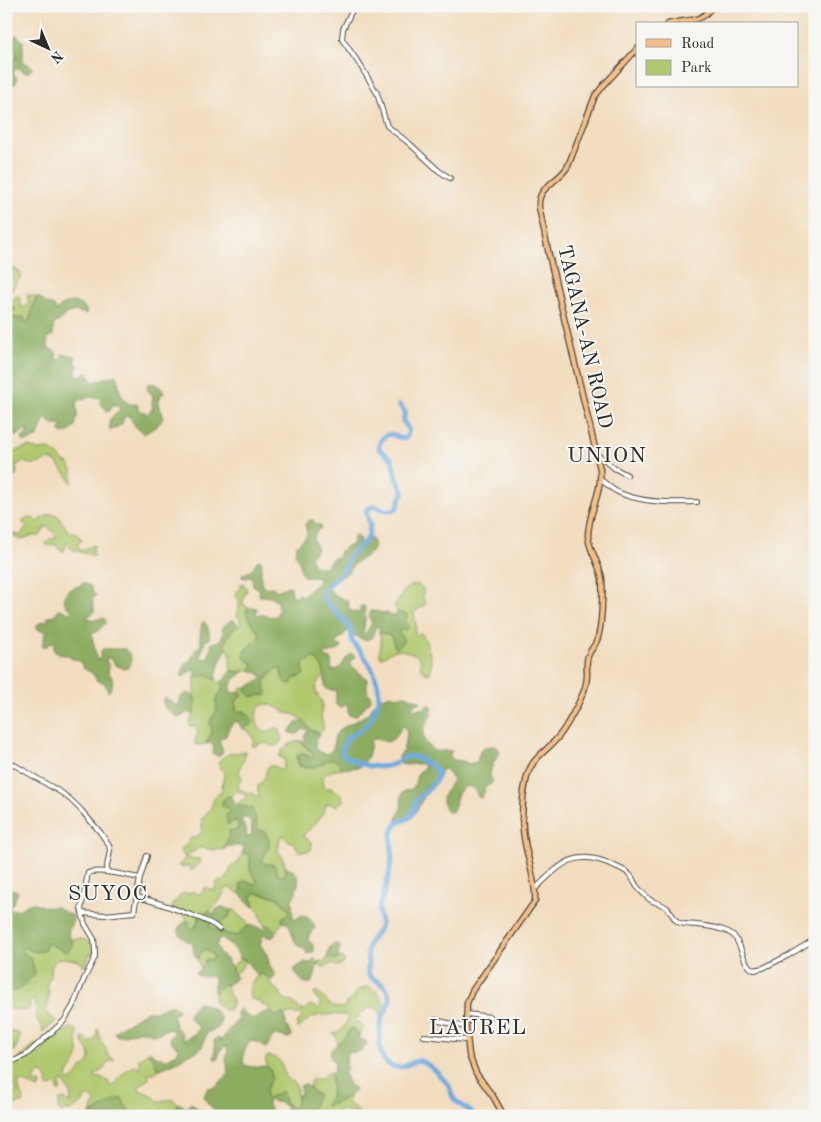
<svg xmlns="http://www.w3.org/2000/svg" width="821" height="1122" viewBox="0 0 821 1122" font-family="'Old Standard TT',serif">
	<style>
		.built { fill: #f2d4be }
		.green { fill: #b1c96e; stroke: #6e7a4c }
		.forest { fill: #8cad61; stroke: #5c6c46; fill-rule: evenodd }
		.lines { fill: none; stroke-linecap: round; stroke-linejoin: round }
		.river { stroke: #70abe1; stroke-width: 5 }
		.minor-casing { stroke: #494641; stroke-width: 6 }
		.major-casing { stroke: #494641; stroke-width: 7 }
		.minor { stroke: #fff; stroke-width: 4 }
		.major { stroke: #f5bf86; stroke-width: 4.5 }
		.labels { text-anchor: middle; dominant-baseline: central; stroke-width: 4; stroke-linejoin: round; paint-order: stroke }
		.street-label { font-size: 20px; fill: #2b2b2b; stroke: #f6f6f2 }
		.quarter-label { font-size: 22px; letter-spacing: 1px; fill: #2b2b2b; stroke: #f6f6f2 }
	</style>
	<rect width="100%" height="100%" fill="#f6f6f2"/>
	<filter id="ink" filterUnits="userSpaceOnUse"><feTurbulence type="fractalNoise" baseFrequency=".02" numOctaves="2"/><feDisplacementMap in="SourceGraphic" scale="10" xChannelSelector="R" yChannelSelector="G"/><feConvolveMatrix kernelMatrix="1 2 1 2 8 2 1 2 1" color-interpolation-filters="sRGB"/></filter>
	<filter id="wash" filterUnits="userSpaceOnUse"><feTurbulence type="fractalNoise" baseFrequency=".0096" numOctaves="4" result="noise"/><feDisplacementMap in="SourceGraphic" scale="20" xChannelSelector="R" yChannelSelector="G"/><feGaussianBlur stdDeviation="1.12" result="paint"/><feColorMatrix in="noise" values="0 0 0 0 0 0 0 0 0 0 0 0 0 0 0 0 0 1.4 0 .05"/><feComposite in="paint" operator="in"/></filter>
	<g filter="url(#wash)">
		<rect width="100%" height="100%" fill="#f2ddbf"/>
		<!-- built -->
		<path class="built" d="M631 462 656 474 644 497 620 485Z
			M438 1022 466 1027 463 1038 436 1033Z"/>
		<!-- green -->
		<path class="green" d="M14 47C17 51 18 55 16 59L6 62V48Z
			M6 252 10 263 13 268 22 274C20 280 14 284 12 290L6 294C6 287 12 286 13 280 13 275 9 273 7 269 5 264 6 257 6 252Z
			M27 295 37 297 33 305 29 322 25 321 24 317 19 319 12 316 11 313 15 310 14 307H6V302H10L16 296H19C22 300 20 304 22 308L29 304Z
			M29 447 38 450 48 449 52 451 59 456 64 462 69 464 72 470V483C67 476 61 466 54 461 49 458 47 460 43 462 38 465 27 464 23 462L16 465 17 472 16 476 6 479 7 475 6 472V454C14 453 21 448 29 447Z
			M51 514 57 515 69 532H73L76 533 82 540 77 545 81 551 94 545 93 550 94 556 73 550 67 542 65 546V549L64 551 60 550 55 544 48 546 46 544 47 542 50 539H53L56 537 55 533 48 527H45L40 536H30L21 540 13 536 12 533H15L20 536 24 530 29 526 23 523V521L26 519 33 518 37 522 41 518C45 518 47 515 51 514Z
			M243 583 247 589 246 593 244 596 243 604 248 608 246 613 260 635C255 644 246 644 244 658L252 663 253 667 250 670 238 672 231 670 230 666V652L225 646C227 636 232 627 241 625L240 619 237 616C239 611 238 606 240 602L235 596C235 592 236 591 240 589L241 584Z
			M416 584C427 589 422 590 423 598 423 600 425 602 426 604L421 608 414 612 416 626 415 633 417 635 420 633 422 634C428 642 434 665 430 673L428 674C416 668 423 663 419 657 417 654 400 649 396 650 391 651 387 656 381 657 377 652 381 649 381 644 381 640 380 637 379 633L387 634 391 636 392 640 400 629 406 630C408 623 406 619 402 613H397L395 605C404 593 400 589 416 584Z
			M314 658 318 661 325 672C324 679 316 680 316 688 315 694 320 697 322 702 323 706 321 710 321 714 321 719 324 725 323 730 322 731 321 732 320 733 312 732 308 728 304 721 301 720 299 717 295 715 293 714 290 714 287 713 281 710 273 704 266 704 253 705 254 729 265 732 270 733 272 727 279 728L282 740C278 745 275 748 268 745L267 743C263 743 258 743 255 747L252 745 254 741C252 735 249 731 244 729L245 727 252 724 250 717 245 711 237 712 236 711V701L242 695 241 689 244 687 246 688 250 697 267 694 264 682 276 669 279 668 281 669V676L291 684 294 678 302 676 304 670 303 666 304 663C308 662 310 659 314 658Z
			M207 675 212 677 223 685V690L216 700 217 710C214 715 209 719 210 725 211 730 213 728 212 733 211 737 207 740 206 744L198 745 195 744V740L198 733 196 726H190L189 724C194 714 197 706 194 695L195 692V678Z
			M301 741C303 749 312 748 314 757L312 758 304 754 296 758 299 766C304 768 314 768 319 765 330 759 335 754 342 769 331 771 320 772 323 786L325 788H331L332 790C340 791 343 794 343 801L336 806 327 803C323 817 314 826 304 834L303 837 308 839 312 843 311 850 308 851H299L294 843 289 841 283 836 280 837 278 852 283 857 286 871 285 875 281 876 278 875 275 866C271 863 266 865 262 862 266 847 275 846 264 831H260L257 829 256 822 245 807 237 806 239 802 245 799 246 795 236 791 231 797 228 796 225 807 230 812 226 815 228 825 233 821H237L239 826 237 830 229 831V837L223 850 216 849 214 850 205 848H198L193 852 186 855C189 861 195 858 201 859 199 864 196 868 191 871L189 866 180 867 178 865 184 860 185 857 180 850 181 848 185 847 190 839 201 834 202 831V818C205 815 209 811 211 807 215 800 211 797 221 793L224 774 218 762C227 751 234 754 245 751 246 761 240 763 239 770 239 771 241 776 242 778L238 785V788L248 793H253L257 797 259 795C255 782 262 785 265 777 266 774 266 771 267 768L270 766H275L282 771 283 769 285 759 279 757C281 748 293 741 301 741Z
			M242 853H247L250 857C249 869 251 871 257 881L256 884 247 881 240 885 242 890 240 894 230 888 226 889 219 902 210 911 199 917 195 927 192 929 190 927 189 922 187 920 186 917 171 907 173 903 183 893 186 894 194 891 197 894 201 893 206 887 212 890H215L217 882 219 881 223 882C228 878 229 873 231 867 237 864 242 860 242 853Z
			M256 893 276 897 282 903 289 908C291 913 286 915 282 918L283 922 278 928 276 934C273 925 268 928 263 922 258 916 263 912 254 907L252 897 253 895Z
			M232 910H235L239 916 246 920 250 926C244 927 242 933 237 936L230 935 210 927V923L213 921 220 924 228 918Z
			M72 939C83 937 91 941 96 951L89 955 87 963 84 966C83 965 82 963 81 962 79 960 61 957 58 959 53 962 51 968 50 973L51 976 48 980 47 986 49 991 47 1014 57 1021 42 1032 43 1027C34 1021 36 1010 35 1000L32 1001 29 1004 30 1007 28 1010 25 1011 6 1008V992L18 990 35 974 33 967 22 949 24 946 34 951H44L46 945 48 943 66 952 73 945Z
			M206 950 213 955 214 958 211 960H205V966L203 968H201L197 959 202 951Z
			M342 957 345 962 339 966H336L332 963 330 965 324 967 318 966 316 967 319 961 323 962 329 958 336 960Z
			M240 958 245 961 241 969 236 972 235 974 232 972V967Z
			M261 974C267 976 270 978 271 985L281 993V997L294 1003 301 1010H304L310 1005 319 1009 321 1006 320 1002 314 995 315 992C328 997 328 1011 345 1007L346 1003 353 999 357 991 366 987H370L376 991 389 1009 387 1014H380L376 1007C368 1006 360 1014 356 1020L363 1027 359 1036 356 1032 350 1029 345 1037 337 1044V1038L333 1033C344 1032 344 1027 348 1018L347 1015C336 1015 318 1013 309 1019 306 1022 302 1025 299 1028L297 1027V1024L302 1017 301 1014H287L285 1015 283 1014 276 1016 272 1012H269V1007L262 1005 259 1001 250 999C248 989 251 978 261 974Z
			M224 984 227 985 226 989 232 999V1005L229 1010H224C217 1002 214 1007 214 992 218 990 220 986 224 984Z
			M71 1028 76 1029 78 1032C75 1040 80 1048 78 1057 76 1065 68 1070 67 1079L69 1081C76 1079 76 1075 80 1070 84 1064 81 1070 86 1065 96 1055 85 1049 82 1040L83 1037 90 1042 94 1041 96 1038 97 1029 99 1030 100 1040 104 1045 109 1057 113 1058 115 1060 108 1062 104 1069 94 1076 108 1081 110 1086 115 1085C119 1076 127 1069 135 1065L137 1068 139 1069V1058L147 1053 154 1059 158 1070 154 1073H148V1076L150 1078 142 1084 139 1087 140 1090 153 1096 158 1101C166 1101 173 1096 178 1104L176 1105 178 1109 175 1116H170L169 1111 160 1110 161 1116 134 1113C127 1110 125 1105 122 1098L98 1110 91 1114 95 1102 89 1096 86 1097 82 1103 71 1111C66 1112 66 1108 61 1113L58 1109 60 1100 64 1099 68 1102 71 1103 70 1092 62 1080 60 1083V1091H58L57 1087 55 1085 49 1087 47 1085C49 1080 46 1076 42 1073L38 1074 34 1080 35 1082 41 1084 40 1088 38 1089 31 1085 22 1081 19 1082C18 1087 20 1094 24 1097L23 1102 15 1105 12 1104 13 1097 16 1092 14 1086 8 1084 6 1081V1052L9 1051 12 1048 13 1044C9 1040 6 1035 9 1031L20 1034C20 1044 12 1052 9 1061L12 1063 16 1062 25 1052 35 1044 38 1045 40 1049 36 1055 41 1053 49 1040 52 1037 58 1039C60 1032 65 1030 71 1028Z
			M268 1056C271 1057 276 1057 279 1060 282 1063 283 1073 287 1077 289 1080 294 1082 296 1085 298 1089 298 1106 294 1108 293 1108 292 1108 291 1108L278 1094 266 1099C263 1085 272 1084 271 1074 271 1067 270 1072 267 1067 266 1064 266 1061 266 1058Z
			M327 1073H331C330 1084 333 1091 329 1101L335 1103 350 1095 347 1103 356 1108 359 1111C351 1116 345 1106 336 1113L337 1116H302L305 1114 308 1113C313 1108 316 1101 317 1095L314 1093 309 1087C311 1076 314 1079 322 1079Z"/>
		<!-- forest -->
		<path class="forest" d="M783 6H815V8L804 11 799 8 795 11 789 10Z
			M16 34 23 41V61L33 68 29 72H24L19 68H17L13 73 17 78 16 83 11 86H6V62L11 59H16C18 55 17 51 14 47L6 48V41C11 39 15 40 16 34Z
			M37 297C42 298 43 301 47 304 50 305 52 304 55 307V311H56C67 300 74 299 86 309V314L75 311 65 314 62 319 54 324 53 329V335L47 339 49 349 55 351 57 353 56 358 59 360 61 359 62 354 75 356 76 363 78 365 76 372V375L81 376 88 373 90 375 91 381 93 382 116 375C120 380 118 381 119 386 120 393 124 400 129 404H137L138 407V410L145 412 146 415 153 408 152 404 153 396 147 389 148 384C154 381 159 387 164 391V393L161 395 158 404C159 408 163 412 163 416 162 425 150 430 144 434L135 426 130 417 127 416 124 417 122 424 110 431 109 420 118 411 121 409 116 405H112L110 411H107L105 408 100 404 101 398C96 396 81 397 77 402 75 405 77 408 77 411 78 416 76 423 74 428L67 433 63 434 60 432V429L63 426 54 425 46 419 44 420 38 437 30 441 24 442 22 438 26 435 28 431 21 432 18 436H14L10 431H6V307H14L16 309 11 313 12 316 19 319 24 317 25 321 29 322Z
			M310 520H313L316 524 321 525V528L317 531 313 539 317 550 310 557 315 567H326L331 560 334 558H338L340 551H343L346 546H351L355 535 360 539 358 546 360 548C365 545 366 541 370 537 382 552 363 556 355 563 352 566 350 570 347 573 344 576 338 578 334 582 332 584 331 586 329 588 331 596 342 597 348 602L349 610 358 613 360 612V607L363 605 365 607V620L363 633 364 635 366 633 372 623 369 617 371 611C377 610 381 614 387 613L391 616H395L397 613 407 614V617L406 620 408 628 406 630 400 629 399 632 404 640 398 647 396 648 394 646 391 636 387 634 379 633V628L377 626H376L372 637 367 640C359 640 354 633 347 631L341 638 336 643V645L342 646 341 648 339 650 324 655 325 657 331 659 332 671C345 668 342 660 351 654L354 655 355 658 350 661V664C355 669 361 674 367 679V691L371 697V700L356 716 349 715 348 713V705L347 704 341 707H338L336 704V691L327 689 325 687C325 675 325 666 314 658 310 659 308 662 304 663L303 666 304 674 302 676 294 678 291 684 286 683 283 680 281 669 279 668 276 669 264 682 267 694 266 696 260 695 250 697 246 688 260 680 262 677 260 674 250 670 253 667 252 663 244 658C246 644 255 644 260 635 255 627 248 619 246 612L248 608H257L256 614 258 615C264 614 271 618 276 616L279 609 277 606 278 601C273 597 266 596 260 596L259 594 260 590 253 585 252 576 246 578 242 577V575L252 570 257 561 260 560 262 562C262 567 258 585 264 587 267 588 270 587 273 587L277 591 288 586 291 587 292 595 295 597 298 594 303 596 319 582V579C311 574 312 578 306 577 300 576 301 566 299 561 298 559 296 556 295 554L297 545 306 537 307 533 306 529 305 524Z
			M84 583 91 586 93 593 96 595 92 600C94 609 97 612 88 616L87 618 95 620 102 618 105 619 106 623 99 630 92 634V636L97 660 100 659 101 651 103 649H125C132 655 133 661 127 668L123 669 121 667 116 666 110 658H107L106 660 109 667 108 672C114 677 114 687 108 692L105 683 96 680C95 674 89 671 83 668 82 662 78 659 72 659L69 655C63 655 55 655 53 648L55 645 54 642H52L45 647 42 646C43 640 47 636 43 630H39L37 628V625L41 622 48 621 47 618 54 615 59 609H61L68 613 72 612V610L67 607 63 599C67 586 74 590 84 583Z
			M231 620H234L239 625C231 630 226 636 225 646L228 648C220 657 217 669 216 680L207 675 195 678 196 673 195 669C190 671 188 675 183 677L181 675 186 663 191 660 196 649 201 645 200 636 202 623 204 622C208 625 210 633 209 639L205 641C204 647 200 653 201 658L205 659 209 655 212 643C220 642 225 636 222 628Z
			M231 670 238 672 244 671C238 680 232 675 230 692L232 693 241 692 243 695 236 701V711L238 712C239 712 242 710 243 711 247 712 252 719 253 722 251 726 246 725 244 729L242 728 237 721C230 724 228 729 226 736L219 739 223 752 218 756 215 755 213 753 214 747 210 743 206 744 212 732C210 717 210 723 217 710L216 700 222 690 223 685 220 683 226 678Z
			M187 693 194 695C196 701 196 710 193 716L191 713 188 712 179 718 165 708 163 703V700L166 698 176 705H179C181 697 179 697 187 693Z
			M392 695 396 697 406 695 421 702 415 704 412 707 414 709H423L429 704 433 707C429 726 413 733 434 751 440 752 446 750 452 751L449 755 453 760 463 761 469 764 477 762 480 751 484 747 494 746 498 748 500 752C495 760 486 772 493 782L491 784 485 787 484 793 481 798 478 797C476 788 468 782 461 790 454 796 457 805 452 812H448L445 809 442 798 453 780 447 771 444 769 441 770C437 785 432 786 424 797 417 807 412 827 397 821 397 816 400 813 401 809 402 803 400 797 403 792 406 790 409 790 411 789 418 785 412 775 425 767L423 764C415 763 406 767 399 763V757L403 751 407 734 406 729 403 726C397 732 398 737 388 742L376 739H373L370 742C371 751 367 762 359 767L342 769C335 754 330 759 319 765 314 768 304 768 299 765L297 755 304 754 312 758 314 756 311 750 302 744 301 741 304 742 306 741 304 737 308 731 306 729H303L298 734 290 733C290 726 297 722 304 721 309 728 312 732 320 733L316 739 315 746C318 751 324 757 330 752 336 748 332 739 336 734 343 725 359 721 368 713 372 711 372 706 375 703 379 698 386 696 392 695Z
			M228 796 231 797C236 809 242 805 252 808L256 819 257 829 260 831H264C275 848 266 846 262 862 266 865 271 863 275 866L278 875 281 876 285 875 286 871 285 866C295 870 301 876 297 887 296 890 296 893 295 895 294 897 293 897 292 898 292 900 293 916 293 919H296L302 915C309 917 312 921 315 927 313 932 308 934 308 940L313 945V949L315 951 307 954 306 950C292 944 294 937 289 924L283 922 282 918C286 915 291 914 289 908L282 903 279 899 274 896 256 893 253 895 252 897 254 907C248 904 245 898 240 894L242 890 240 885 241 883 244 881 254 884H256L257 881 250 870V857L247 853H242L245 846H228L223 850 229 837V831L237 830 238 826 237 821H233L227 825V819L225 817 230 812 228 809 222 806 223 800ZM242 818H248L251 822 252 834 247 838 246 830 241 820Z
			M8 888 17 891 18 893 14 900 13 903 9 907 10 909C19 913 24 905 32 903 40 902 42 911 55 906L66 913 72 915 73 920 68 932 73 945 68 951 66 952 48 943 46 945V947L44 951 34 952 24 947 22 949 24 953 31 958 35 974 22 987 18 990 6 992V890Z
			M222 907 232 910 228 918 220 924 213 921 210 923V927C216 930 230 935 237 936 241 934 243 928 247 927 251 924 260 928 265 929L266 928 264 923C269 926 274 927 276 934L272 938 263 935 260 944C262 948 265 951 267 955 270 962 268 967 275 973V977L271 980 266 976 261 974 257 976 256 973 253 971 248 963 243 959 240 958 235 949 221 937 216 945 218 948 219 953 223 956V959H227L229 965 232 967V972L236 976 234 980 227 985 224 984C220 986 218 991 214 992V979L211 976H198L195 974 196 972 199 970 201 968H203L205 966V960L207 959 211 960 214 958 213 955 206 950 202 951 197 959 194 954 193 944C187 940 177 938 179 927L187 920 189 922 190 927 192 929 196 927 201 915 210 911 212 914 217 909Z
			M335 944H338L340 947 338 955 340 957C335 961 332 957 327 959L329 948Z
			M315 958V961L316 963 319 961C315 969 317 976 311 983 302 985 299 977 294 970 297 966 302 965 304 962L310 963Z
			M198 1002C209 1005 225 1014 219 1027L207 1033 202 1047 197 1052 188 1054 181 1060 158 1070 154 1059 147 1053 150 1051 155 1056 160 1057 165 1059H168L178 1052V1048L171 1042 170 1038 174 1033 172 1030 166 1029C152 1040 149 1029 138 1031 131 1033 125 1036 117 1036L114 1033 118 1029 147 1011H155L172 1005 175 1006 178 1010 173 1017 175 1026 181 1032 183 1039 185 1040 197 1032 199 1027C197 1025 194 1023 192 1021 185 1014 192 1007 198 1002Z
			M240 1009C243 1012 247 1017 250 1018 258 1020 266 1005 276 1016L283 1014 285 1015 286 1025 292 1036 288 1038 276 1035 272 1037 267 1047 264 1048 260 1043 251 1041C244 1048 242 1056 244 1065 250 1067 260 1068 267 1066 279 1079 263 1084 266 1098L275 1095 280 1092H283L285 1102 291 1108H294L296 1106 298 1096 301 1093 300 1086 305 1084C310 1088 312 1093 318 1095L311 1110 308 1113 305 1114 302 1116H287L285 1105 280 1103 268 1100 267 1102C268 1107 272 1110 273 1116H175L177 1109 176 1105 178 1104H181L186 1108 190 1104H193C198 1111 207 1114 215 1112L214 1109 208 1104 204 1096 208 1088 216 1087 226 1076 228 1071 226 1058 228 1052 227 1047 225 1046 219 1052 218 1059H214L215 1050 214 1040 217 1038 221 1040 224 1038 225 1034 238 1020 237 1013Z
			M350 1029H353L360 1039 366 1041 367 1043 362 1051 348 1053C345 1057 346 1063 347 1068L344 1073 349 1085 354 1088 355 1091C346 1098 337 1104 326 1106L332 1094 331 1080 335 1063C324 1051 334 1048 342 1040 346 1037 348 1033 350 1029Z
			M122 1098 125 1106 130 1111 119 1116H90C99 1109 111 1101 122 1098Z"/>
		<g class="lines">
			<!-- river -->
			<path class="river" d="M399 405 405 412 403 421C408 429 411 428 406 438 401 439 396 437 392 434 383 435 379 440 379 449L392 459C394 468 395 476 400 485 402 488 403 488 403 492 403 495 401 497 400 499 398 507 397 511 387 510 377 509 377 503 366 510L370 525 368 538 349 557 344 570 326 588 323 593V597L325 601 337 613 348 625 351 630 352 641 361 652 368 662 374 673 378 685 379 694 378 702 373 714 369 722 363 728 347 738 344 744 342 751 343 755C357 764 378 771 394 764 400 762 405 755 411 756 417 757 427 763 432 766 448 777 425 791 418 799 414 804 415 812 410 817 406 821 398 820 395 826 388 837 393 846 392 856 391 870 386 884 383 897 381 902 379 907 379 912 379 917 382 923 380 928 377 934 370 938 368 947 366 955 369 965 368 974 374 982 386 982 389 994 392 1002 387 1006 384 1012 379 1024 377 1051 385 1061 387 1064 389 1064 391 1066 406 1071 411 1059 421 1061 429 1063 442 1078 448 1084 451 1089 450 1094 454 1099 460 1106 469 1108 474 1116"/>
		</g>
	</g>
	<g filter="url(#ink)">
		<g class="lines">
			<!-- minor casing -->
			<g class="minor-casing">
				<path id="minor" d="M354 6 343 29 342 39 360 65 377 93 387 126 410 144 439 171 450 178
					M597 455 604 459 614 468 627 475
					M601 480C607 484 613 491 620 493 642 503 673 503 697 502
					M6 760 62 793 72 801 81 810 100 832 109 845 110 850 106 872
					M535 889C560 865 574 848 610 864 617 867 626 870 630 875 633 878 634 882 636 885 639 890 645 895 649 899 654 903 661 903 666 907 672 911 672 918 678 922 683 925 690 924 697 925 707 926 724 928 733 935 743 945 742 965 754 970L763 968 789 955 815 939
					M137 897C153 901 168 906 183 912 195 917 209 920 219 929
					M82 913 105 915 134 912 140 878 147 856
					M467 1014 490 1017
					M435 1020 466 1027
					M424 1036 466 1040
					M6 1063 16 1060 26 1055 64 1021 73 1006 84 979 95 957V952L94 939 85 924 81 909 88 873C99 868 128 876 140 878"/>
			</g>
			<!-- major casing -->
			<g class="major-casing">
				<path id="major" d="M668 24C686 18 701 25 712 6
					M504 1116 494 1098 476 1073 469 1055 466 1027 467 1003 472 991 535 901C537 887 529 863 526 848 521 826 521 803 526 781 531 756 545 754 559 736 567 726 574 712 580 700 584 692 587 684 587 675 587 668 586 662 588 656 590 650 595 646 597 640 602 629 603 591 602 579 600 564 589 551 588 536 588 513 603 491 600 469L549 255 539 207C537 186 559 182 568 166L595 96 604 85 637 49"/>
			</g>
			<!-- minor -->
			<use href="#minor" class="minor"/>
			<!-- major -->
			<use href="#major" class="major"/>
		</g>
	</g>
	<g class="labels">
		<!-- street labels -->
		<g class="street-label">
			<text transform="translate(584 337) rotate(77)">TAGANA-AN ROAD</text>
		</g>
		<!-- quarter labels -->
		<g class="quarter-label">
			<text x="607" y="456">UNION</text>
			<text x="108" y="894">SUYOC</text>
			<text x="478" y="1028">LAUREL</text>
		</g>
	</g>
	<!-- margin -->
	<rect width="821" height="1122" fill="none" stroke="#f6f6f2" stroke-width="25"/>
	<!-- legend -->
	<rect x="636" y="22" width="162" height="65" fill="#f6f6f2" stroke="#a5a5a2"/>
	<rect x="646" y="39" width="25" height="8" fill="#f5bf86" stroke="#a5a5a2"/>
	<text x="681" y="48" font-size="15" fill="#2b2b2b">Road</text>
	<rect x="646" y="60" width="25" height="15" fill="#b1c96e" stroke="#a5a5a2"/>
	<text x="681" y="72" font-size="15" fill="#2b2b2b">Park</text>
	<!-- north arrow -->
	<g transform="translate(48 48) rotate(136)" stroke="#f6f6f2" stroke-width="4" paint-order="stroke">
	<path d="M0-4L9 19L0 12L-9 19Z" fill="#2b2b2b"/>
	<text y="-8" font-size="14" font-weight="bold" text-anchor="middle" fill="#2b2b2b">N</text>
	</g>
</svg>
